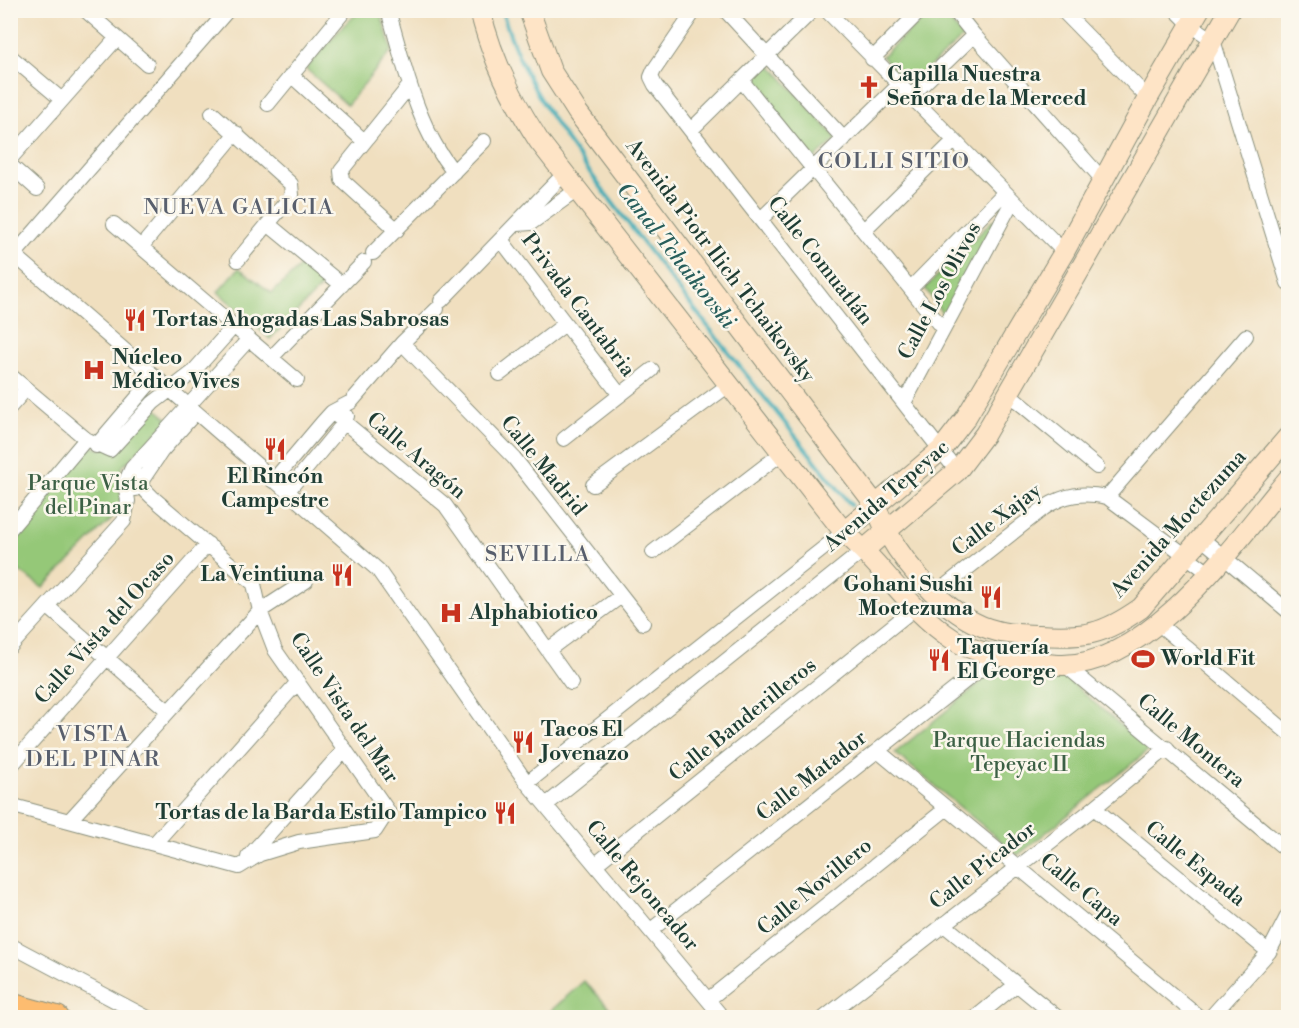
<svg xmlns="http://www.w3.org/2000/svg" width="1299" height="1028" viewBox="0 0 1299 1028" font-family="'Libre Bodoni',serif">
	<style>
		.green { fill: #95c878; stroke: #5a8256; stroke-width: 1.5 }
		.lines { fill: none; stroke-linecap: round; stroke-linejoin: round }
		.stream { stroke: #3aabb6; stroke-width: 4 }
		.street-casing { stroke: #888e7a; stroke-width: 16 }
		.secondary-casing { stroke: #888e7a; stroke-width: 22 }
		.highway-casing { stroke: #888e7a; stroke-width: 26 }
		.street { stroke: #fff; stroke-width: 14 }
		.secondary { stroke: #fee4c6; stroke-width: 20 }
		.highway { stroke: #fdbc70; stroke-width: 24 }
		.labels { text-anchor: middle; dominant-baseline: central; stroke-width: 5; stroke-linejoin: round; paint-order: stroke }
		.poi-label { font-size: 21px; font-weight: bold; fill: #1f3d34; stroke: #fbf7ec; text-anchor: start }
		.street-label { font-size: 21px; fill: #1f3d34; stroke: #fbf7ec }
		.park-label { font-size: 21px; fill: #3c6045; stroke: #fbf7ec }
		.neighbourhood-label { font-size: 22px; letter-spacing: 1.5px; fill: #585f6d; stroke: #fbf7ec }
		.water-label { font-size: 22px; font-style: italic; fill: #275e5b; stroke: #fbf7ec }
	</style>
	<rect width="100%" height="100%" fill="#fbf7ec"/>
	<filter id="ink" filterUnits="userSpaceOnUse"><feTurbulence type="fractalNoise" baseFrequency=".0167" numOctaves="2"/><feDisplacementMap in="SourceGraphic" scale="12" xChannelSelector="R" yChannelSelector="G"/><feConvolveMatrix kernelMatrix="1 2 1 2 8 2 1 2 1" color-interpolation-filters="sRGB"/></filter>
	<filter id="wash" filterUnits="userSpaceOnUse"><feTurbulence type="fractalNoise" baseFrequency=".008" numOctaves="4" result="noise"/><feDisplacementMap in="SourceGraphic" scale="24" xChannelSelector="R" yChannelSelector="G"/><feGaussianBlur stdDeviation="1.35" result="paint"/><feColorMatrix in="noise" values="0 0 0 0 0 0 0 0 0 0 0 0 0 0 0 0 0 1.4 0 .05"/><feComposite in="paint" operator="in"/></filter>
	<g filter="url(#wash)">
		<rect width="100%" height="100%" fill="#f0dfbf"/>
		<!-- green -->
		<path class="green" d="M360 11H380L392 50 347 105 306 69 344 25Z
			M932 11H941L963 37 909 85 882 56Z
			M768 62 837 139 814 159 747 82Z
			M993 220 996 223 946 319 925 288Z
			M301 266 324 284 270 339 218 292 239 268 272 293Z
			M155 408 170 420 122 467 119 486 122 500 120 510 43 588 11 565V539L89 445 102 450Z
			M997 669 1065 677 1149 750 1018 855 895 753Z
			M584 981 618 1017H544Z"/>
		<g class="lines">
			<!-- stream -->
			<path class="stream" d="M502 10C525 94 583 163 634 231 704 324 778 414 851 505"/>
		</g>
	</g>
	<g filter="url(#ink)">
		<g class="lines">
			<!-- street casing -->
			<g class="street-casing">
				<path id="street" d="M85 10 147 64
					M388 10C404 64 417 128 454 172
					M695 10 654 70 651 77 655 85 957 471
					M725 10 844 139
					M826 10 1064 252
					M1062 10 1148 98
					M1176 10 1191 25 1213 40 1288 283
					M974 35 1103 180
					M10 56 62 100
					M872 59 921 10
					M291 75 364 141
					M742 81 943 329
					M911 96 974 35 954 10
					M268 104 345 10
					M212 113 291 184 292 195 238 260
					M691 130 813 10
					M10 159 117 38
					M10 165 37 189
					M761 219 899 85
					M114 224 297 380
					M268 224 342 285
					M518 224 531 223 577 190
					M865 229 954 141
					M397 230 342 180 341 171 410 85
					M502 241 620 395
					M141 247 236 133
					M10 251 378 570 527 783 723 1018
					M373 253 484 141
					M14 255 228 10
					M911 288 1005 192
					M441 301 564 174
					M402 343 514 458 643 623
					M271 358 364 262
					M500 374 565 324
					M10 375 86 439 110 450 153 403 192 373 234 326
					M1009 394 1097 467
					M904 403 1013 200
					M10 407 26 389
					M332 412 445 505 571 683
					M564 439 652 370
					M96 446 154 378
					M273 481 322 423 332 412 351 402 402 343 437 309
					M593 485 730 384
					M136 489 161 452 195 413
					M287 492 344 423 347 416
					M1107 497 1246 336
					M10 529 86 439
					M1201 538 1288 611
					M653 552 782 453
					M935 594 1044 508C1065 494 1083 492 1107 497L1209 573
					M47 606 167 710
					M1160 625 1288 733
					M10 647 124 521 128 501 125 483 132 468 249 339
					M548 650 621 596
					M1065 665 1288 851
					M878 751 1200 1018
					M10 767 208 544
					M527 783 844 532
					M10 805 239 867 260 854 299 842 375 831 388 811 275 650 260 611 254 584 152 497 140 485 132 468
					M546 805 865 549
					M1094 808 1269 952
					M69 821 260 611 306 581
					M154 844 298 682
					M248 857 345 749
					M596 864 915 608
					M943 924 1058 1018
					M651 930 998 655
					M10 945 148 1018
					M709 999 947 808
					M824 1018 1094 808 1167 748
					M975 1018 1017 984
					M1210 1018 1269 952 1288 915"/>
			</g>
			<!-- secondary casing -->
			<g class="secondary-casing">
				<path id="secondary" d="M480 10C491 57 513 101 539 141L844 532C883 565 910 612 954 640 973 652 996 655 1018 659 1033 662 1048 665 1063 665 1152 664 1236 541 1288 479
					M529 10 551 71 578 113 871 499C878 509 881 521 887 532 909 571 952 621 997 631 1010 635 1024 634 1038 635 1084 638 1103 635 1141 608L1288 437
					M844 532 941 450 965 419 1064 252 1148 98 1199 10
					M865 549 957 471 985 434 1230 10"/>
			</g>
			<!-- highway casing -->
			<g class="highway-casing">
				<path id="highway" d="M10 1005 57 1018"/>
			</g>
			<!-- street -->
			<use href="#street" class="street"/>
			<!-- secondary -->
			<use href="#secondary" class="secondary"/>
			<!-- highway -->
			<use href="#highway" class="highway"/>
		</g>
	</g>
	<!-- icons -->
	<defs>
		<g id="church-bare" transform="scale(1.8)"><path d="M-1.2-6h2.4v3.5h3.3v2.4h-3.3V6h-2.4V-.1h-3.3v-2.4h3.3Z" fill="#c8321e" stroke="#fbf7ec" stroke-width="2.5" paint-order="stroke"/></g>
		<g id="restaurant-bare" transform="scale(1.8)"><path d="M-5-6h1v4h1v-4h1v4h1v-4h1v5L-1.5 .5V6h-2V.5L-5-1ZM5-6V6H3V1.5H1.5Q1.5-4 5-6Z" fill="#c8321e" stroke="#fbf7ec" stroke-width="2.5" paint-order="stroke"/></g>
		<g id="hospital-bare" transform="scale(1.8)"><path d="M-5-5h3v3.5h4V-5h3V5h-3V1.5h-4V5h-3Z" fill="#c8321e" stroke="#fbf7ec" stroke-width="2.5" paint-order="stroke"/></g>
		<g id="stadium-bare" transform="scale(1.8)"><path d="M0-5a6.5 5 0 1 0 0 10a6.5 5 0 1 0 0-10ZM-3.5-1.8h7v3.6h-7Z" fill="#c8321e" stroke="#fbf7ec" stroke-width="2.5" paint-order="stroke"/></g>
	</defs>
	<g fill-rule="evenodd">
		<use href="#church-bare" x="869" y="87"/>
		<use href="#restaurant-bare" x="135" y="320"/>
		<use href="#hospital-bare" x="94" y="370"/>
		<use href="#restaurant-bare" x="275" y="449"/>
		<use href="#restaurant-bare" x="342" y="575"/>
		<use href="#restaurant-bare" x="991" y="597"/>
		<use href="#hospital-bare" x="451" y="613"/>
		<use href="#stadium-bare" x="1143" y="659"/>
		<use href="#restaurant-bare" x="939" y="660"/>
		<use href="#restaurant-bare" x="523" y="742"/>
		<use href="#restaurant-bare" x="505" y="813"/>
	</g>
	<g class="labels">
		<!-- poi labels -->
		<g class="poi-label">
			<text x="887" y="75">Capilla Nuestra<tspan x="887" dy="24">Señora de la Merced</tspan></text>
			<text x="153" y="320">Tortas Ahogadas Las Sabrosas</text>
			<text x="112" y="358">Núcleo<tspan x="112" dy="24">Médico Vives</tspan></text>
			<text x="275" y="477" text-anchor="middle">El Rincón<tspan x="275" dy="24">Campestre</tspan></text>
			<text x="324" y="575" text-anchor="end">La Veintiuna</text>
			<text x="973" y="585" text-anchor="end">Gohani Sushi<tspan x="973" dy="24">Moctezuma</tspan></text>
			<text x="469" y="613">Alphabiotico</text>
			<text x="957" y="648">Taquería<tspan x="957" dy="24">El George</tspan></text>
			<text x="1161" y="659">World Fit</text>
			<text x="541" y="730">Tacos El<tspan x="541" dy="24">Jovenazo</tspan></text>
			<text x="487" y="813" text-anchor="end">Tortas de la Barda Estilo Tampico</text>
		</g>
		<!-- street labels -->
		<g class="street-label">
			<text transform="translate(720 261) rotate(53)">Avenida Piotr Ilich Tchaikovsky</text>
			<text transform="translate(820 261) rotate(52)">Calle Comuatlán</text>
			<text transform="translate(940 291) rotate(-62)">Calle Los Olivos</text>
			<text transform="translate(578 305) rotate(53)">Privada Cantabria</text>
			<text transform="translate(416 456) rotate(40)">Calle Aragón</text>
			<text transform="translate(543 466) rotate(51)">Calle Madrid</text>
			<text transform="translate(887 496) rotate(-41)">Avenida Tepeyac</text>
			<text transform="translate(997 520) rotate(-37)">Calle Xajay</text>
			<text transform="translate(1179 524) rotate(-48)">Avenida Moctezuma</text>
			<text transform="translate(105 628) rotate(-48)">Calle Vista del Ocaso</text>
			<text transform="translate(344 708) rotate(56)">Calle Vista del Mar</text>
			<text transform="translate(743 720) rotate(-39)">Calle Banderilleros</text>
			<text transform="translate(1191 741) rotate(40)">Calle Montera</text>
			<text transform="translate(812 776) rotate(-38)">Calle Matador</text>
			<text transform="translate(1195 864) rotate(39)">Calle Espada</text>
			<text transform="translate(983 866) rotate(-38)">Calle Picador</text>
			<text transform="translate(642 886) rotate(50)">Calle Rejoneador</text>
			<text transform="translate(815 887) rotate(-39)">Calle Novillero</text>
			<text transform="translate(1081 890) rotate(40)">Calle Capa</text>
		</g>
		<!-- park labels -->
		<g class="park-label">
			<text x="88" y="484">Parque Vista<tspan x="88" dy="24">del Pinar</tspan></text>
			<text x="1019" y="741">Parque Haciendas<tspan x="1019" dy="24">Tepeyac II</tspan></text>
		</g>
		<!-- neighbourhood labels -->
		<g class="neighbourhood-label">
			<text x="894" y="161">COLLI SITIO</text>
			<text x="239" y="207">NUEVA GALICIA</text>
			<text x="538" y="554">SEVILLA</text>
			<text x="93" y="734">VISTA<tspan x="93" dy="25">DEL PINAR</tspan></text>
		</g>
		<!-- water labels -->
		<g class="water-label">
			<text transform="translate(676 256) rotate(52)">Canal Tchaikovski</text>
		</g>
	</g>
	<!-- margin -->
	<rect width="1299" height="1028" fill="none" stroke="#fbf7ec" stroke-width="36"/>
</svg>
